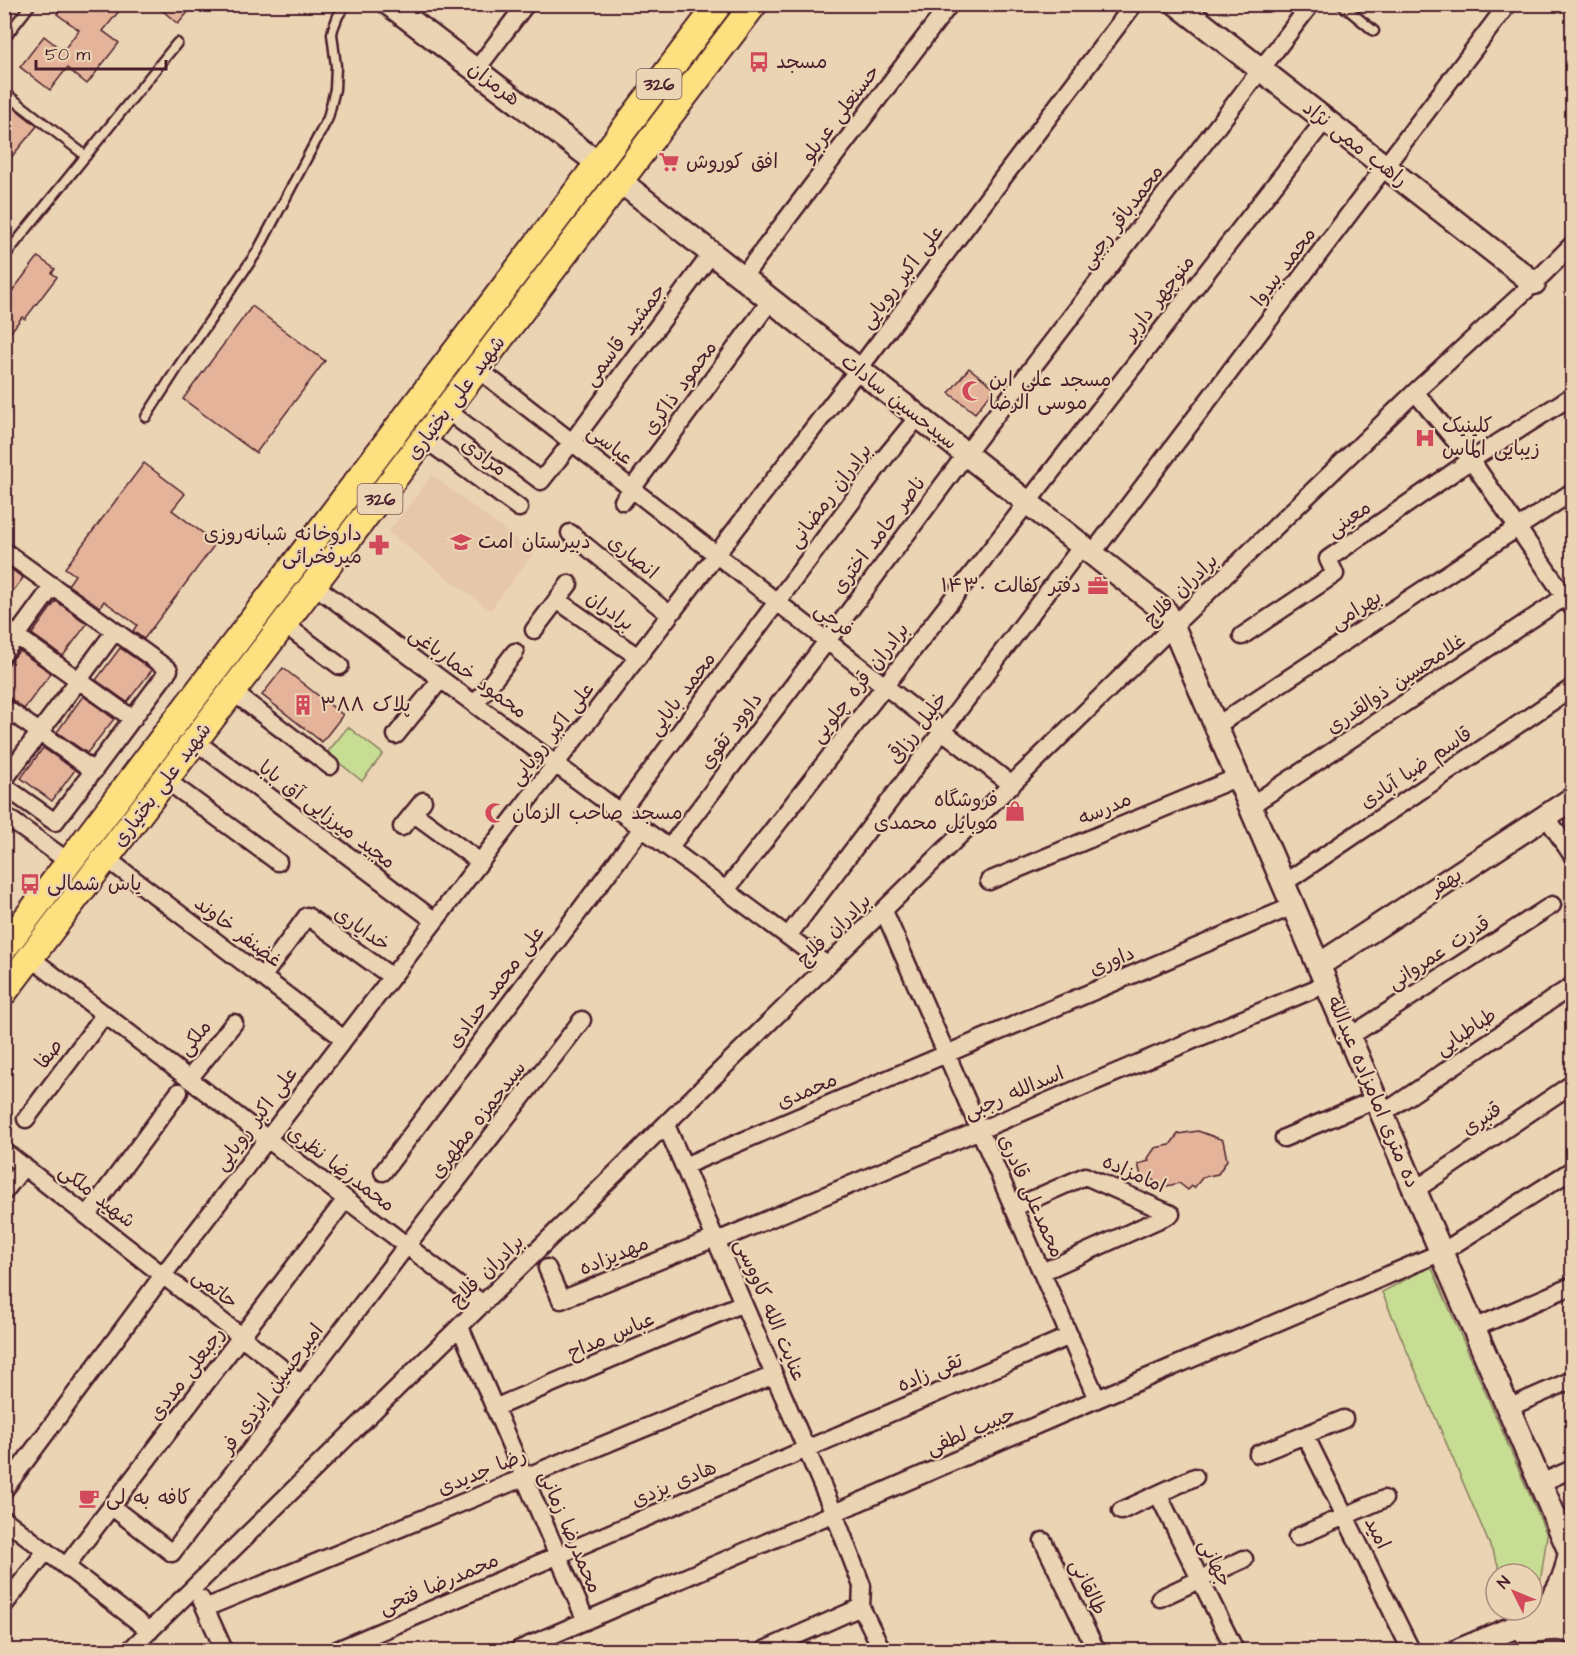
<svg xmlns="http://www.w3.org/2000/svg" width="1577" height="1655" viewBox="0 0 1577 1655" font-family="'Architects Daughter','Playpen Sans Arabic',sans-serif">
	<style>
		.built { fill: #e6c7a9 }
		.green { fill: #c7dd93; stroke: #887e5f; stroke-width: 1.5 }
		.building { fill: #e4b39a; stroke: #4a1f2b; stroke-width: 1.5 }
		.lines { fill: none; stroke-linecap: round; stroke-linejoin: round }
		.lane-casing { stroke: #4a1f2b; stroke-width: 13 }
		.street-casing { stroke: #4a1f2b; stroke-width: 21 }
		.secondary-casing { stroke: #4a1f2b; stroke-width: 27 }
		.primary-casing { stroke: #4a1f2b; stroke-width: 30 }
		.lane { stroke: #ebd4b4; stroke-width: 8 }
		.street { stroke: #ebd4b4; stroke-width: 16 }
		.secondary { stroke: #ebd4b4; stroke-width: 22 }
		.primary { stroke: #fde080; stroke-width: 26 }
		.labels { text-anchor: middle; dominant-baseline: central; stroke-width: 4.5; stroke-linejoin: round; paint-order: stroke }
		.shield { fill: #ebd4b4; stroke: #7a5554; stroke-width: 1.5 }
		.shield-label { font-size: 18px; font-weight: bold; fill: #4a1f2b }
		.poi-label { font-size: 20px; fill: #4a1f2b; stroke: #ebd4b4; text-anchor: start }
		.street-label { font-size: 20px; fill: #4a1f2b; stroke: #ebd4b4 }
	</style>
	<rect width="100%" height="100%" fill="#ebd4b4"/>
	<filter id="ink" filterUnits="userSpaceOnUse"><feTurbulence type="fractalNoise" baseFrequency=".0167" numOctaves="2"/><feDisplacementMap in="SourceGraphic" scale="12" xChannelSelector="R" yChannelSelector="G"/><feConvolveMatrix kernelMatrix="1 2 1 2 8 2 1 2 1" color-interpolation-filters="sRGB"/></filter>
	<g filter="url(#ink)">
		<!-- built -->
		<path class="built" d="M432 475 534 553 490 610 388 532Z"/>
		<!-- green -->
		<path class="green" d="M348 727 383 754 362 781 327 753Z
			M1431 1266 1547 1535 1539 1591 1532 1595V1574H1502L1382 1292Z"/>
		<!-- building -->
		<path class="building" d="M65 4H112L119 11 103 31 119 43 87 84 67 68 50 90 20 67 44 36 63 51 79 30 57 14Z
			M155 4H195L178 24Z
			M4 100 37 126 4 166Z
			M38 257 55 269 52 273 57 277 25 319 22 317 4 341V302Z
			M252 306 325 361 256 453 183 399Z
			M969 368 995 388 975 413 949 393Z
			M144 463 185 494 172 510 216 543 144 639 133 631 137 625 104 601 100 607 68 585 75 575 65 568Z
			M4 564 23 578 4 603Z
			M56 601 87 624 63 656 32 634Z
			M120 648 152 670 127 702 96 680Z
			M19 651 51 673 24 709 10 698 4 697V670Z
			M283 668 343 715 322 742 262 695Z
			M83 696 114 719 87 753 57 732Z
			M43 748 75 770 52 801 21 778Z
			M1198 1131 1223 1140 1227 1160 1218 1174 1203 1177 1194 1188 1192 1186 1188 1190 1179 1183 1163 1187 1150 1178 1142 1180 1138 1164 1149 1161 1148 1158 1155 1148 1170 1145 1178 1134Z"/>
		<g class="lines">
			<!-- lane casing -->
			<g class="lane-casing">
				<path id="lane" d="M696 4 708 13
					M1341 4 1374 31
					M4 39 31 4
					M4 92 86 156
					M4 257 177 43
					M146 417 180 364 257 252 328 118 335 89 336 66 332 34 333 29 338 16 346 4"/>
			</g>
			<!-- street casing -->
			<g class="street-casing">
				<path id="street" d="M476 70 526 4
					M742 278 950 4
					M478 369 1012 785
					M1415 392 1471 460 1572 607
					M446 410 541 481 572 442 712 253
					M425 439 519 508
					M623 501 771 300
					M570 533 670 615
					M4 551 169 670 55 822 4 786
					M1092 554 1508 4
					M314 585 828 966
					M557 600 638 657
					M284 624 340 666
					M4 627 133 719
					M534 630 569 584
					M1242 636 1335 574 1328 559 1471 460 1572 396
					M4 653 53 586
					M233 692 330 766
					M475 704 515 652
					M4 707 94 771
					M1216 726 1572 492
					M396 735 441 679
					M195 741 435 921
					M4 780 115 631
					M166 780 278 862
					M1250 806 1572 592
					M620 812 886 456 918 417
					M413 813 480 862
					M4 815 69 862
					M1546 816 1572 855
					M402 827 423 801
					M669 848 827 641 966 454 1311 4
					M106 858 344 1039
					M989 881 1238 777
					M1284 883 1572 688
					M726 890 1325 120
					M884 911 1097 1399
					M788 936 1082 546
					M31 958 483 1304
					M263 976 307 916 392 977
					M1349 1037 1552 905
					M189 1079 234 1023
					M1382 1114 1572 986
					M26 1119 105 1014
					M666 1125 834 1513 862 1586 861 1607 882 1650
					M1284 1138 1376 1099
					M4 1151 302 1384
					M684 1166 1293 906
					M383 1172 642 828
					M1415 1190 1572 1084
					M4 1192 24 1166
					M1013 1208 1085 1176 1171 1214
					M87 1216 179 1092
					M717 1241 1326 984
					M407 1245 582 1020
					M547 1268 561 1300 715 1238
					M1042 1272 1171 1214
					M460 1327 586 1621
					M1474 1328 1572 1286
					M494 1408 743 1303
					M1508 1408 1572 1380
					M1305 1435 1411 1650
					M1258 1454 1344 1419
					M1541 1483 1572 1469
					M4 1490 163 1275 858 370 1134 4
					M1158 1494 1235 1650
					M112 1507 172 1553 404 1249
					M1121 1511 1195 1477
					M4 1519 150 1631
					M1297 1537 1384 1499
					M1043 1541 1096 1650
					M66 1566 340 1207
					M1160 1598 1244 1559
					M201 1599 224 1650
					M4 1605 46 1551
					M205 1608 774 1375
					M130 1650 1173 626 1415 392 1534 283 1572 245
					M337 1650 1070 1336
					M518 1650 1097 1399 1442 1252 1572 1170
					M764 1650 861 1607"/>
			</g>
			<!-- secondary casing -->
			<g class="secondary-casing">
				<path id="secondary" d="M389 4 599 164
					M1177 4 1534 283
					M620 181 1166 612 1173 626 1572 1557
					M1319 965 1572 799
					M1539 1616C1556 1595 1566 1580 1570 1551
					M1523 1631C1541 1632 1555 1625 1572 1632
					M1460 1650 1572 1603"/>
			</g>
			<!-- primary casing -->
			<g class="primary-casing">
				<path id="primary" d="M4 948 719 4
					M4 992 754 4"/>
			</g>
			<!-- lane -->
			<use href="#lane" class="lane"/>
			<!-- street -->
			<use href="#street" class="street"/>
			<!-- secondary -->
			<use href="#secondary" class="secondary"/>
			<!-- primary -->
			<use href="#primary" class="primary"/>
		</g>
	</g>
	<!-- icons -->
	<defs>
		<g id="bus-bare" transform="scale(1.62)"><path d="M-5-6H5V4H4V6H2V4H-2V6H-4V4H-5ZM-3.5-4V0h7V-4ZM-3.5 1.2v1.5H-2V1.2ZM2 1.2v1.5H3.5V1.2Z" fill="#d1495b" stroke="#ebd4b4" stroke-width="2.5" paint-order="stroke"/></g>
		<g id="supermarket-bare" transform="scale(1.62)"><path d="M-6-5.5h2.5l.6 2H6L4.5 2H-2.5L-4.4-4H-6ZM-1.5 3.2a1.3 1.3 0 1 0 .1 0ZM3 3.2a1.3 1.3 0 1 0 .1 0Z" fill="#d1495b" stroke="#ebd4b4" stroke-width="2.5" paint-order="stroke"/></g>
		<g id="mosque-bare" transform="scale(1.62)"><path d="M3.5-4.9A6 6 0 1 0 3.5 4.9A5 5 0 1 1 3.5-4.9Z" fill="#d1495b" stroke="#ebd4b4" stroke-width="2.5" paint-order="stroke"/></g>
		<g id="hospital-bare" transform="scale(1.62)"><path d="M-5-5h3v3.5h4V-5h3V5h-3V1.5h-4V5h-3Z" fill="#d1495b" stroke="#ebd4b4" stroke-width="2.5" paint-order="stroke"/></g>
		<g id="school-bare" transform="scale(1.62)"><path d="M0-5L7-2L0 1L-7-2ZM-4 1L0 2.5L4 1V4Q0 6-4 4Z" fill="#d1495b" stroke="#ebd4b4" stroke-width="2.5" paint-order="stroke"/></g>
		<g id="pharmacy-bare" transform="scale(1.62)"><path d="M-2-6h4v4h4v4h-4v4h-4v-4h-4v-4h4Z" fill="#d1495b" stroke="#ebd4b4" stroke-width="2.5" paint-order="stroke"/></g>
		<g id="office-bare" transform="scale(1.62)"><path d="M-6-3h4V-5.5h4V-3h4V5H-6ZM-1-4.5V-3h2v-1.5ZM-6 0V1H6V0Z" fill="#d1495b" stroke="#ebd4b4" stroke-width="2.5" paint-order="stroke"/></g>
		<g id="building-bare" transform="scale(1.62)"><path d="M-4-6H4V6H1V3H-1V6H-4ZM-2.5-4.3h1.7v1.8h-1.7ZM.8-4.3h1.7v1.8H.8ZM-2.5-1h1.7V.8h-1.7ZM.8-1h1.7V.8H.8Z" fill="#d1495b" stroke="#ebd4b4" stroke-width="2.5" paint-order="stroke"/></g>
		<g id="shop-bare" transform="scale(1.62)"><path d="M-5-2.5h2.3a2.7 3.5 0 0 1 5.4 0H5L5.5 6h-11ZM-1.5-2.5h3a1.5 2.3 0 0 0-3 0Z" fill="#d1495b" stroke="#ebd4b4" stroke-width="2.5" paint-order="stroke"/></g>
		<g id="cafe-bare" transform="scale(1.62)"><path d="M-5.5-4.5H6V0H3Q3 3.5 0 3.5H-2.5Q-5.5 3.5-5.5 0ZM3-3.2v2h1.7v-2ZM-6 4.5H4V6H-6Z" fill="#d1495b" stroke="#ebd4b4" stroke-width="2.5" paint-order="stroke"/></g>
	</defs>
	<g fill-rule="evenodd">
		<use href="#bus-bare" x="759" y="62"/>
		<use href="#supermarket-bare" x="669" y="162"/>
		<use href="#mosque-bare" x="972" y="391"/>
		<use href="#hospital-bare" x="1425" y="438"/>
		<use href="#school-bare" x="461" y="542"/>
		<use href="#pharmacy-bare" x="379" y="545"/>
		<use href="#office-bare" x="1098" y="586"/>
		<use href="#building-bare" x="303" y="705"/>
		<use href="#shop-bare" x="1015" y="811"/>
		<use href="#mosque-bare" x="495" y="813"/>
		<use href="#bus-bare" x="30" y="884"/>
		<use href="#cafe-bare" x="89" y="1498"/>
	</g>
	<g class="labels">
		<!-- shield labels -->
		<g class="shield">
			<rect x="636.5" y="69" width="45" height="30" rx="4.5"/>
			<rect x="357.5" y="484" width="45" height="30" rx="4.5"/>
		</g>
		<g class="shield-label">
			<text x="659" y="84">326</text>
			<text x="380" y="499">326</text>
		</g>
		<!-- poi labels -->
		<g class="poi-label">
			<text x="776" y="62">مسجد</text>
			<text x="686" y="162">افق کوروش</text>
			<text x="989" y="380">مسجد علی ابن<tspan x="989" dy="23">موسی الرضا</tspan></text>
			<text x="1442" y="426">کلینیک<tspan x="1442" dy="23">زیبایی الماس</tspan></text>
			<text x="362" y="534" text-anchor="end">داروخانه شبانه‌روزی<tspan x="362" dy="23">میرفخرائی</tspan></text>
			<text x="478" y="542">دبیرستان امت</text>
			<text x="1081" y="586" text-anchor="end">دفتر کفالت ۱۴۳۰</text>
			<text x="320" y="705">پلاک ۳۸۸</text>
			<text x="998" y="800" text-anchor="end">فروشگاه<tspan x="998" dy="23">موبایل محمدی</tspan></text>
			<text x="512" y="813">مسجد صاحب الزمان</text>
			<text x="47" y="884">یاس شمالی</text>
			<text x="106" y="1498">کافه به لی</text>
		</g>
		<!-- street labels -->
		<g class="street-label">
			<text transform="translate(494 84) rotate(37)">هرمزان</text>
			<text transform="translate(840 114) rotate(-53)">حسنعلی عربلو</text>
			<text transform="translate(1355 144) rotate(38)">راهب ممی نژاد</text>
			<text transform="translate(1122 217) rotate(-53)">محمدباقر رجبی</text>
			<text transform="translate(1284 267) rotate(-53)">محمد بیدوا</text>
			<text transform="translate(902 277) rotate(-53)">علی اکبر رویایی</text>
			<text transform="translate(1159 298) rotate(-52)">منوچهر داربر</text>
			<text transform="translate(625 335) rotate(-53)">جمشید قاسمی</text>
			<text transform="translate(680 388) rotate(-54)">محمود ذاکری</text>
			<text transform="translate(456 398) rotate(-53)">شهید علی بختیاری</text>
			<text transform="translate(899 402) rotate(38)">سیدحسین سادات</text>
			<text transform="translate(610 445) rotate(38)">عباسی</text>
			<text transform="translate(484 457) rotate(36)">مرادی</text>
			<text transform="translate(830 496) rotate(-53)">برادران رمضانی</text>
			<text transform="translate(1349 519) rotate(-35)">معینی</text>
			<text transform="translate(879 535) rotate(-53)">ناصر حامد اختری</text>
			<text transform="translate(633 557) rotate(39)">انصاری</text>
			<text transform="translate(1181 590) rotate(-44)">برادران فلاح</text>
			<text transform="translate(1356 610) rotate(-33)">بهرامی</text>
			<text transform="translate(610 611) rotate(36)">برادران</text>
			<text transform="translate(834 620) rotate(38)">فرجی</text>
			<text transform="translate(468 673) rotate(36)">محمود خمارباغی</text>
			<text transform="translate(860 683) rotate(-52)">برادران قره چلویی</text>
			<text transform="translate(1396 684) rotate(-34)">غلامحسین ذوالقدری</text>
			<text transform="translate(682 694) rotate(-53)">محمد بابایی</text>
			<text transform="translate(918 728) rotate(-53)">خلیل رزاقی</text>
			<text transform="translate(731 731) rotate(-53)">داوود تقوی</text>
			<text transform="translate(552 734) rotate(-52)">علی اکبر رویایی</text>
			<text transform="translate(1416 768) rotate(-34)">قاسم ضیا آبادی</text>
			<text transform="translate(162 785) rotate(-53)">شهید علی بختیاری</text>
			<text transform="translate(1105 809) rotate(-23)">مدرسه</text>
			<text transform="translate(327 815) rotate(37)">مجید میرزایی آق بابا</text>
			<text transform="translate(1446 882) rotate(-33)">بهفر</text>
			<text transform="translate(362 929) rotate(35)">خدایاری</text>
			<text transform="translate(834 930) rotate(-44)">برادران فلاح</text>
			<text transform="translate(238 932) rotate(37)">غضنفر خاوند</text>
			<text transform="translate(1439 953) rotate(-33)">قدرت عمروانی</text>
			<text transform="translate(1112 961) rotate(-23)">داوری</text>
			<text transform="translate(496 987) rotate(-53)">علی محمد حدادی</text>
			<text transform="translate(1466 1032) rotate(-34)">طباطبایی</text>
			<text transform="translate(195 1038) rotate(-51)">ملکی</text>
			<text transform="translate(49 1054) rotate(-53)">صفا</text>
			<text transform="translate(807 1091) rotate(-23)">محمدی</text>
			<text transform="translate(1373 1092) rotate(67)">ده متری امامزاده عبدالله</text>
			<text transform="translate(1014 1093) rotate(-23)">اسدالله رجبی</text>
			<text transform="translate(256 1119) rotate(-53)">علی اکبر رویایی</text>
			<text transform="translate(1482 1119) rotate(-34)">قنبری</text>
			<text transform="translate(478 1120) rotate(-52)">سیدحمزه مطهری</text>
			<text transform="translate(341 1169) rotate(37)">محمدرضا نظری</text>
			<text transform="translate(1134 1174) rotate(24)">امامزاده</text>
			<text transform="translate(97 1196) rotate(38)">شهید ملکی</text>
			<text transform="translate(1031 1196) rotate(66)">محمدعلی قادری</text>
			<text transform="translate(614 1256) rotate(-22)">مهدیزاده</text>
			<text transform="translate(487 1271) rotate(-44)">برادران فلاح</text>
			<text transform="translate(215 1289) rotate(38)">حاتمی</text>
			<text transform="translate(770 1310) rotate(67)">عنایت‌ الله کاووسی</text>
			<text transform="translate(611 1336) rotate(-23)">عباس مداح</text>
			<text transform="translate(930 1373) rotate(-23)">تقی زاده</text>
			<text transform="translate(187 1374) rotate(-53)">رجبعلی مددی</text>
			<text transform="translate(272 1389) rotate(-53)">امیرحسین ایزدی فر</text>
			<text transform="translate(971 1431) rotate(-23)">حبیب لطفی</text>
			<text transform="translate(482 1472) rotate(-22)">رضا جدیدی</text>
			<text transform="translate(674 1484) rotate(-23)">هادی یزدی</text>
			<text transform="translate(570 1532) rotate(67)">محمدرضا زمانی</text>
			<text transform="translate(1377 1533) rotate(64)">امید</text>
			<text transform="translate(1215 1563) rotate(64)">جهانی</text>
			<text transform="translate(439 1584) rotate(-23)">محمدرضا فتحی</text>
			<text transform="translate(1088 1587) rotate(64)">طالقانی</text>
		</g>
	</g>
	<!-- margin -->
	<rect width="1577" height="1655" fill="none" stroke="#ebd4b4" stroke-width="24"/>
	<rect x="12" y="12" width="1553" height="1631" fill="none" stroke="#4a1f2b" stroke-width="2" filter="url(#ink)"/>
	<!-- north arrow -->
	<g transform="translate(1514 1592) rotate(313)"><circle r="28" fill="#ebd4b4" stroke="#ab8c7d" stroke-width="1.5"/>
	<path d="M0-4.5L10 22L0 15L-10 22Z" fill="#d1495b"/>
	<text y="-9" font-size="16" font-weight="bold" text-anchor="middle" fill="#4a1f2b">N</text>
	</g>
	<!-- scale -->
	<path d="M36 60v9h130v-9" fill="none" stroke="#4a1f2b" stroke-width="3"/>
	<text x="45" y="60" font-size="18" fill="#4a1f2b" stroke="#ebd4b4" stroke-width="4.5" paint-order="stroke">50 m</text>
</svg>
